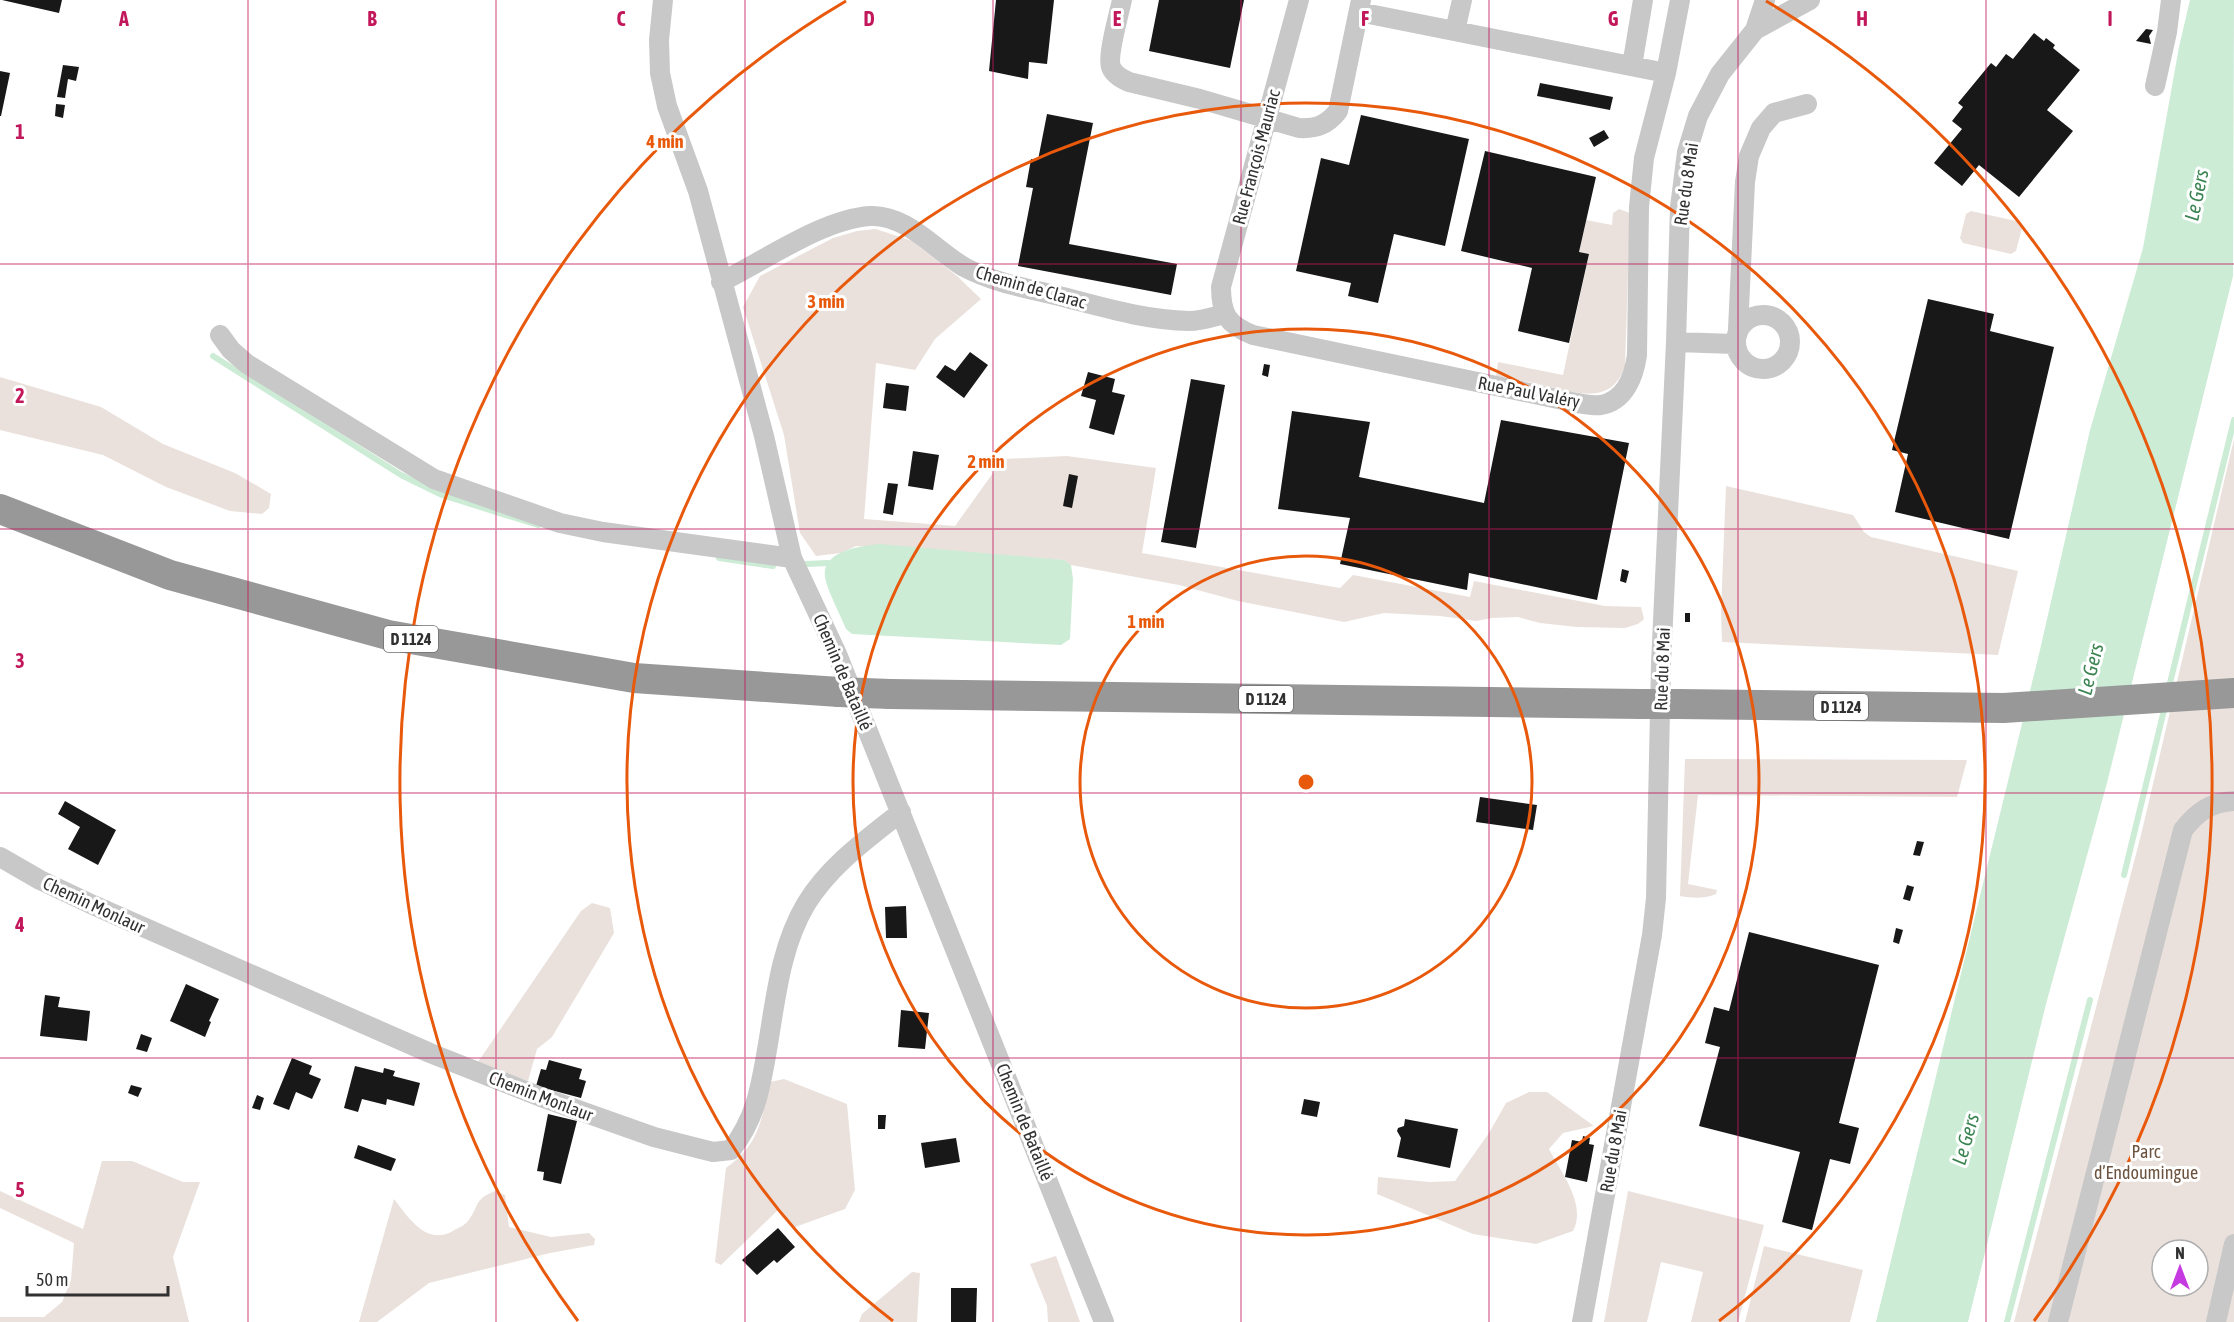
<svg xmlns="http://www.w3.org/2000/svg" width="2234" height="1322" viewBox="0 0 2234 1322" font-family="'Asap Condensed',sans-serif">
	<style>
		.green { fill: #eae1dc; fill-rule: evenodd }
		.water { fill: #ccecd6 }
		.lines { fill: none; stroke-linecap: round; stroke-linejoin: round }
		.stream { stroke: #ccecd6; stroke-width: 6 }
		.building { fill: #181818 }
		.minor { stroke: #c8c8c8; stroke-width: 20 }
		.highway { stroke: #989898; stroke-width: 30 }
		.highway-bridge { stroke: #989898; stroke-width: 30 }
		.grid { fill: none; stroke: #c2185b; stroke-width: 1.5; stroke-opacity: 0.55 }
		.ring { fill: none; stroke: #e8590c; stroke-width: 3 }
		.labels { text-anchor: middle; dominant-baseline: central; stroke-width: 6; stroke-linejoin: round; paint-order: stroke }
		.shield { fill: #fff; stroke: #6f6f6f; stroke-width: 1.5 }
		.shield-label { font-size: 16px; font-weight: bold; fill: #313131 }
		.street-label { font-size: 18px; fill: #313131; stroke: #fff }
		.park-label { font-size: 18px; fill: #6c533f; stroke: #fff }
		.water-label { font-size: 20px; font-style: italic; fill: #3b8452; stroke: #fff }
		.grid-label { font-size: 20px; text-anchor: middle; font-weight: bold; fill: #c2185b; stroke: #fff; stroke-width: 6; stroke-linejoin: round; paint-order: stroke }
		.centre { fill: #e8590c; stroke: #fff; stroke-width: 3 }
		.ring-label { font-size: 18px; text-anchor: middle; font-weight: bold; fill: #e8590c; stroke: #fff; stroke-width: 6; stroke-linejoin: round; paint-order: stroke }
	</style>
	<rect width="100%" height="100%" fill="#fff"/>
	<!-- green -->
	<path class="green" d="M1619 209 1630 213 1625 366C1612 404 1581 394 1551 387 1532 383 1514 379 1496 376L1498 362 1563 375 1589 254 1579 252 1586 220 1612 225 1613 213Z
		M1971 211 2016 221 2022 228 2016 251 2011 254 1963 243 1960 238 1966 214Z
		M876 229 912 241 957 276 981 299 935 339 915 370 876 363 864 519 955 526 1003 459 1067 456 1156 468 1142 553 1340 588 1353 575 1470 597 1474 581 1605 606 1641 607 1644 619 1638 624 1625 628 1577 627 1540 623 1518 617 1492 618 1476 621 1440 616 1384 613 1344 622 1238 601 1179 585 1071 565 1063 560 856 546 841 553 816 556 800 533 784 435 743 307 760 276 833 238 857 231Z
		M0 377 101 407 163 444 235 473 271 494 269 508 262 514 230 511 166 487 103 455 0 430Z
		M2234 439V1322H2014L2141 835ZM2162 1250H2198V1286H2162Z
		M1726 486 1853 515 1864 532 1871 537 2018 571 1998 655 1722 642 1721 610Z
		M1685 759 1967 760 1957 797 1698 795 1688 884 1717 890 1716 894C1705 899 1692 898 1680 896Z
		M592 903 610 908 614 933 552 1037 537 1049 528 1081 478 1062 581 911Z
		M784 1079 847 1104 855 1190 845 1209 795 1227 778 1210 721 1265 715 1262 726 1168C760 1144 761 1120 770 1082Z
		M1529 1092H1547L1594 1126 1563 1133 1549 1149C1561 1173 1587 1204 1573 1231L1536 1244 1473 1234 1377 1194 1378 1177 1429 1182 1455 1181 1489 1133 1506 1103Z
		M102 1161H132L183 1182H200L173 1257 189 1322H0V1317H44L62 1302 71 1280 74 1243 0 1208V1191L83 1229Z
		M495 1191 505 1195 509 1227 551 1237 589 1233 595 1239 594 1245 550 1253 429 1283 377 1322H359L394 1199C409 1218 426 1246 453 1231 458 1228 465 1225 468 1221 480 1205 473 1200 495 1191Z
		M1628 1191 1764 1225 1738 1322H1691L1703 1272 1661 1262 1647 1322H1604Z
		M1764 1246 1863 1270 1850 1322H1745Z
		M1056 1256 1080 1322H1048L1047 1306 1030 1264Z
		M912 1272 920 1273 917 1322H859L862 1314Z"/>
	<!-- water -->
	<path class="water" d="M2190 0H2234L2233 276 2107 783 2046 1004 1968 1322H1876L2040 650 2090 430 2143 248 2179 47Z
		M879 544 1064 560 1071 565 1073 579 1070 639 1061 645 852 634 846 629C841 616 827 590 825 577 821 551 861 546 879 544Z"/>
	<g class="lines">
		<!-- stream -->
		<path class="stream" d="M213 356 401 475 442 495 538 525
			M719 558 773 566
			M806 564 828 563
			M2169 687 2234 420
			M2124 875 2165 706
			M2007 1322 2090 1000"/>
	</g>
	<!-- building -->
	<path class="building" d="M2 0H62L59 13Z
		M996 0H1054L1047 64 1029 62 1028 79 989 71Z
		M1159 0H1244L1230 68 1149 51Z
		M2146 29 2153 30 2149 36 2151 44 2136 41Z
		M2034 33 2044 41 2046 38 2055 45 2053 48 2080 70 2047 110 2073 131 2019 197 1979 165 1962 186 1934 163 1962 129 1952 121 1963 107 1958 103 1991 63 1996 67 2006 54 2013 59Z
		M63 65 79 67 76 81 68 79 65 98 57 97Z
		M0 71 10 73 1 116H0Z
		M1540 83 1613 97 1610 110 1537 96Z
		M56 104 65 105 63 118 55 116Z
		M1047 114 1093 123 1069 244 1177 264 1171 295 1018 266 1033 188 1026 187 1031 159 1038 160Z
		M1361 115 1469 139 1445 246 1394 234 1378 303 1348 296 1351 283 1296 271 1321 158 1349 165Z
		M1604 130 1609 138 1594 147 1589 138Z
		M1485 151 1596 177 1579 252 1589 254 1569 343 1518 331 1532 268 1461 251Z
		M1928 299 1994 314 1990 331 2054 347 2009 539 1895 512 1908 454 1892 450Z
		M970 352 988 365 964 398 936 377 945 365 955 371Z
		M1264 364 1270 365 1268 377 1262 375Z
		M1088 372 1115 379 1112 392 1125 395 1114 435 1089 428 1096 400 1081 396Z
		M1191 379 1225 385 1196 548 1161 542Z
		M886 383 909 386 906 411 883 408Z
		M1292 411 1370 422 1359 477 1484 503 1501 420 1629 443 1597 600 1469 573 1467 590 1340 564 1350 518 1278 509Z
		M913 451 939 455 933 490 908 486Z
		M1069 474 1078 476 1072 508 1063 506Z
		M888 483 898 484 893 515 883 513Z
		M1622 569 1629 571 1626 583 1620 581Z
		M1685 613H1690V622H1685Z
		M1480 797 1537 805 1533 830 1476 822Z
		M65 801 116 830 98 865 68 849 80 827 58 814Z
		M1917 841 1924 842 1920 856 1913 855Z
		M1907 885 1914 887 1910 901 1903 899Z
		M906 906 907 938H886L885 907Z
		M1896 928 1903 930 1899 944 1893 942Z
		M1749 932 1879 965 1839 1123 1859 1128 1850 1164 1830 1159 1812 1230 1782 1222 1800 1152 1699 1126 1720 1047 1705 1043 1714 1007 1729 1011Z
		M186 984 219 999 209 1021 211 1022 205 1037 170 1021Z
		M45 995 60 997 58 1007 90 1011 87 1041 40 1036Z
		M901 1010 929 1013 925 1049 898 1047Z
		M141 1034 152 1038 147 1052 136 1049Z
		M292 1058 312 1066 309 1074 321 1079 312 1099 296 1092 289 1110 273 1104Z
		M549 1060 582 1069 579 1079 586 1081 581 1098 536 1086 541 1069 546 1070Z
		M355 1066 383 1073 384 1068 395 1071 393 1076 420 1083 414 1106 387 1099 386 1105 362 1099 358 1112 344 1108Z
		M131 1085 142 1088 138 1097 128 1093Z
		M257 1095 264 1098 260 1110 252 1108Z
		M1304 1099 1320 1102 1317 1117 1301 1114Z
		M548 1114 577 1121 561 1184 543 1180 544 1172 537 1171Z
		M878 1115H886L885 1129H878Z
		M1405 1119 1458 1129 1450 1168 1397 1157 1401 1138 1397 1131 1398 1128 1404 1126Z
		M1583 1136 1590 1138 1589 1144 1594 1145 1587 1182 1565 1177 1572 1140 1582 1142Z
		M956 1138 960 1162 925 1168 921 1143Z
		M358 1145 396 1159 391 1171 354 1158Z
		M778 1228 795 1247 777 1263 774 1260 757 1275 742 1260Z
		M951 1288H977L976 1322H951Z"/>
	<g class="lines">
		<!-- minor -->
		<path class="minor" d="M663 0 659 40 660 73 667 106 698 191 764 436 792 558 837 654 1104 1322
			M1122 0C1119 14 1107 56 1111 67 1114 75 1122 79 1129 82L1200 99 1299 128C1316 129 1327 125 1338 111L1361 0
			M1299 0 1221 287C1221 315 1228 325 1253 335L1577 403C1584 404 1594 406 1601 405 1625 401 1634 376 1637 355L1639 207 1644 158 1666 73 1680 0
			M1359 12 1666 73
			M1755 30 1810 0
			M1455 31 1462 0
			M1632 66 1643 0
			M2155 86 2167 32 2171 0
			M721 282C764 261 823 219 870 216 906 214 935 250 964 267 992 282 1025 288 1055 295 1099 306 1143 320 1189 321 1200 321 1213 317 1224 314
			M1736 342a27 27 0 1 1 54 0a27 27 0 1 1-54 0Z
			M1738 329 1745 182 1749 156 1761 128 1774 113 1807 104
			M220 335 231 350 247 364 434 479 560 523 603 532 792 558
			M1676 342 1735 344
			M0 857 40 880 93 905 430 1053 541 1097 654 1137 713 1152 731 1150C757 1117 761 1084 768 1044 776 996 781 946 806 904 829 866 867 839 901 812
			M1582 1322 1652 935 1656 898 1661 664 1676 342 1680 207 1687 152 1698 116 1720 74 1755 30 1765 0
			M2058 1322 2183 830C2197 812 2211 802 2234 801
			M2216 1322 2234 1244"/>
		<!-- highway -->
		<path class="highway" d="M0 509 170 575 388 635 634 678 839 692
			M890 694 1641 704
			M1678 704 2004 708 2234 693"/>
		<!-- highway-bridge -->
		<path class="highway-bridge" d="M839 692 890 694
			M1641 704H1678"/>
	</g>
	<!-- grid -->
	<path class="grid" d="M248 0V1322M496 0V1322M745 0V1322M993 0V1322M1241 0V1322M1489 0V1322M1738 0V1322M1986 0V1322M0 264H2234M0 529H2234M0 793H2234M0 1058H2234"/>
	<!-- distance rings -->
	<g class="ring">
		<circle cx="1306" cy="782" r="226"/>
		<circle cx="1306" cy="782" r="453"/>
		<path d="M893 1321A679 679 0 1 1 1719 1321"/>
		<path d="M578 1321A906 906 0 0 1 846 1M1766 1A906 906 0 0 1 2034 1321"/>
	</g>
	<g class="labels">
		<!-- shield labels -->
		<g class="shield">
			<rect x="384" y="626" width="54" height="26" rx="4.5"/>
			<rect x="1239" y="686" width="54" height="26" rx="4.5"/>
			<rect x="1814" y="694" width="54" height="26" rx="4.5"/>
		</g>
		<g class="shield-label">
			<text x="411" y="639">D 1124</text>
			<text x="1266" y="699">D 1124</text>
			<text x="1841" y="707">D 1124</text>
		</g>
		<!-- street labels -->
		<g class="street-label">
			<text transform="translate(1256 157) rotate(-75)">Rue François Mauriac</text>
			<text transform="translate(1686 184) rotate(-82)">Rue du 8 Mai</text>
			<text transform="translate(1031 287) rotate(16)">Chemin de Clarac</text>
			<text transform="translate(1529 392) rotate(11)">Rue Paul Valéry</text>
			<text transform="translate(1662 669) rotate(-88)">Rue du 8 Mai</text>
			<text transform="translate(843 672) rotate(67)">Chemin de Bataillé</text>
			<text transform="translate(94 905) rotate(25)">Chemin Monlaur</text>
			<text transform="translate(541 1096) rotate(21)">Chemin Monlaur</text>
			<text transform="translate(1025 1122) rotate(68)">Chemin de Bataillé</text>
			<text transform="translate(1613 1151) rotate(-80)">Rue du 8 Mai</text>
		</g>
		<!-- park labels -->
		<g class="park-label">
			<text x="2146" y="1151">Parc<tspan x="2146" dy="21">d’Endoumingue</tspan></text>
		</g>
		<!-- water labels -->
		<g class="water-label">
			<text transform="translate(2196 195) rotate(-78)">Le Gers</text>
			<text transform="translate(2090 669) rotate(-76)">Le Gers</text>
			<text transform="translate(1965 1139) rotate(-74)">Le Gers</text>
		</g>
	</g>
	<g class="grid-label">
		<text x="124" y="26">A</text>
		<text x="372" y="26">B</text>
		<text x="621" y="26">C</text>
		<text x="869" y="26">D</text>
		<text x="1117" y="26">E</text>
		<text x="1365" y="26">F</text>
		<text x="1613" y="26">G</text>
		<text x="1862" y="26">H</text>
		<text x="2110" y="26">I</text>
		<text x="20" y="139">1</text>
		<text x="20" y="403">2</text>
		<text x="20" y="668">3</text>
		<text x="20" y="932">4</text>
		<text x="20" y="1197">5</text>
	</g>
	<circle cx="1306" cy="782" r="9" class="centre"/>
	<g class="ring-label">
		<text x="665" y="148">4 min</text>
		<text x="826" y="308">3 min</text>
		<text x="986" y="468">2 min</text>
		<text x="1146" y="628">1 min</text>
	</g>
	<!-- north arrow -->
	<g transform="translate(2180 1268)"><circle r="28" fill="#ffffff" stroke="#adadad" stroke-width="1.5"/>
	<path d="M0-4.5L10 22L0 15L-10 22Z" fill="#c63ae1"/>
	<text y="-9" font-size="16" font-weight="bold" text-anchor="middle" fill="#313131">N</text>
	</g>
	<!-- scale -->
	<path d="M27 1286v9h141v-9" fill="none" stroke="#313131" stroke-width="3"/>
	<text x="36" y="1286" font-size="18" fill="#313131" stroke="#ffffff" stroke-width="4.5" paint-order="stroke">50 m</text>
</svg>
